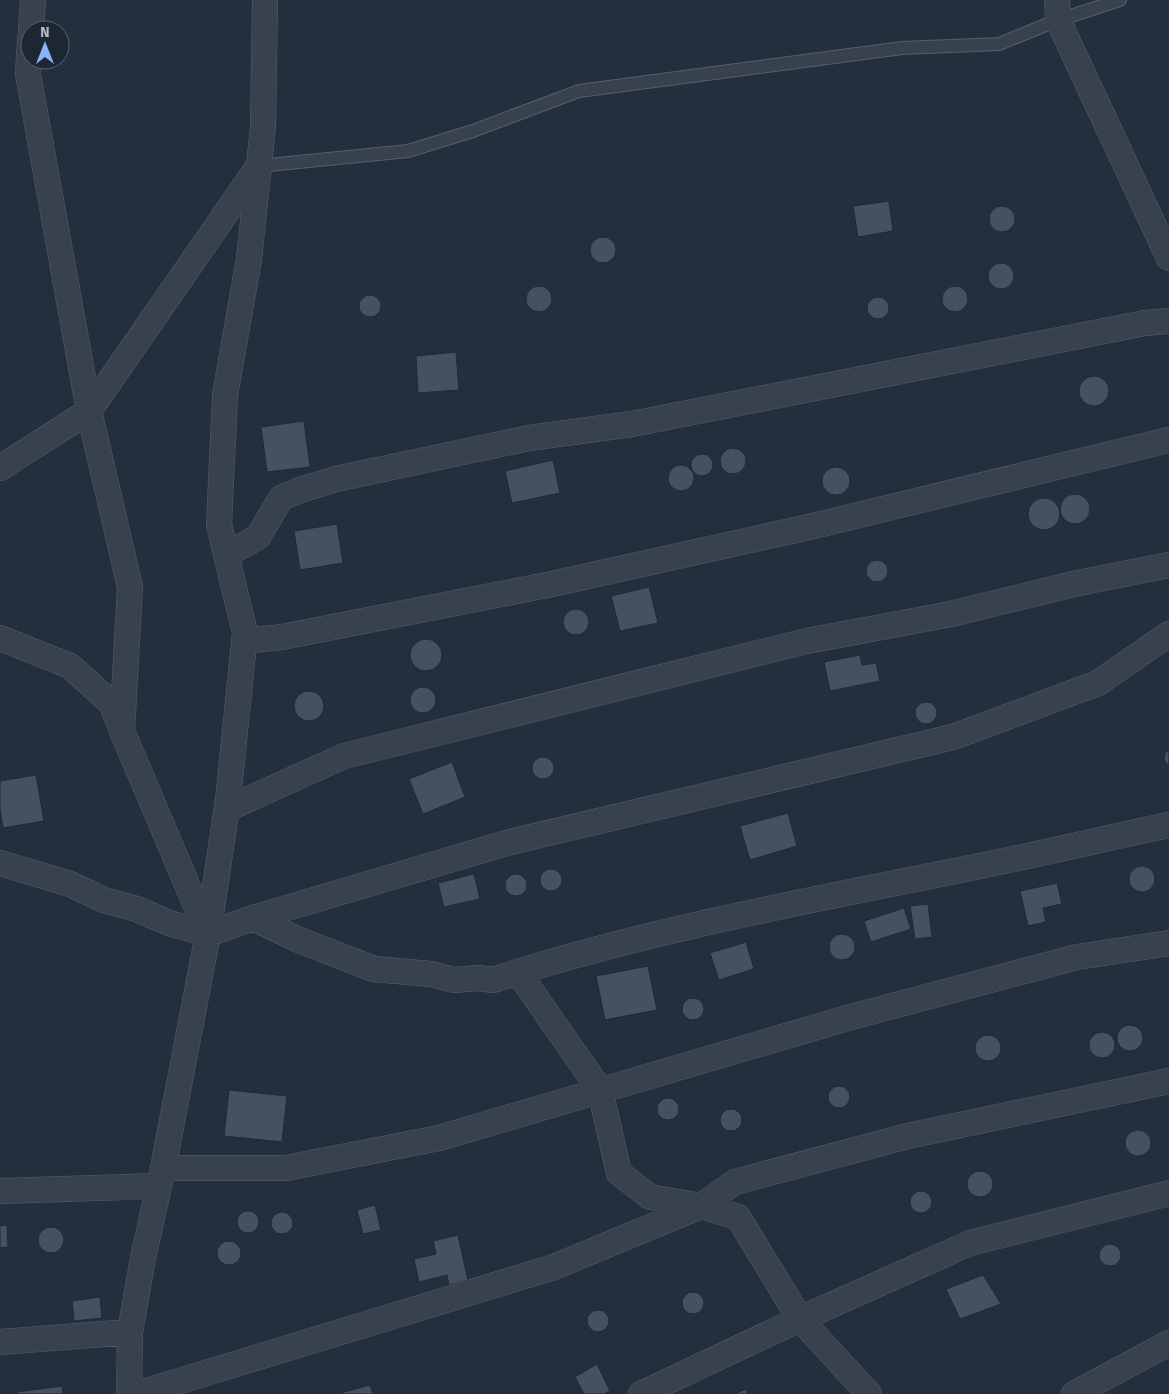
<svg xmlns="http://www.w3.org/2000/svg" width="1169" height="1394" viewBox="0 0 1169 1394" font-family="'Fira Sans',sans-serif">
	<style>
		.building { fill: #455162; stroke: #1f2835 }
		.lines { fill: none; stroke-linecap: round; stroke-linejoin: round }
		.service-casing { stroke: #565f6c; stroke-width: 14 }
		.minor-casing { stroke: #565f6c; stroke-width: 26 }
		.service { stroke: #38414e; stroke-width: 12 }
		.minor { stroke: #38414e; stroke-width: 25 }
	</style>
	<rect width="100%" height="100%" fill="#242f3e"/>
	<!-- building -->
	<path class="building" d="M889 201 893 231 858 237 853 206Z
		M989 219a13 13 0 1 1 26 0a13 13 0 1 1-26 0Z
		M590 250a13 13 0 1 1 26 0a13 13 0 1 1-26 0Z
		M988 276a13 13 0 1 1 26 0a13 13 0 1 1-26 0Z
		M942 299a13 13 0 1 1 26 0a13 13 0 1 1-26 0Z
		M526 299a13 13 0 1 1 26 0a13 13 0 1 1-26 0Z
		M359 306a11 11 0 1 1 22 0a11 11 0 1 1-22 0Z
		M867 308a11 11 0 1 1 22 0a11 11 0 1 1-22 0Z
		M456 352 459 390 418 393 416 356Z
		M1079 391a15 15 0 1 1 30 0a15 15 0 1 1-30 0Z
		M304 421 310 467 267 472 261 427Z
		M720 461a13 13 0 1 1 26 0a13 13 0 1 1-26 0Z
		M691 465a11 11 0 1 1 22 0a11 11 0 1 1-22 0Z
		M553 460 560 493 512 503 505 471Z
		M668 478a13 13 0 1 1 26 0a13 13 0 1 1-26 0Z
		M822 481a14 14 0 1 1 28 0a14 14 0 1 1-28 0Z
		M1060 509a15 15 0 1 1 30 0a15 15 0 1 1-30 0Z
		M1028 514a16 16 0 1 1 32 0a16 16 0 1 1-32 0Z
		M337 524 343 563 300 570 294 531Z
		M866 571a11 11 0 1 1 22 0a11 11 0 1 1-22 0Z
		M649 587 658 623 620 631 611 596Z
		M563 622a13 13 0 1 1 26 0a13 13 0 1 1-26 0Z
		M410 655a16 16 0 1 1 32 0a16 16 0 1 1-32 0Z
		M860 655 862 665 876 663 880 681 830 691 824 662Z
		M410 700a13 13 0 1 1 26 0a13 13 0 1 1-26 0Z
		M294 706a15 15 0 1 1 30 0a15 15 0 1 1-30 0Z
		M915 713a11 11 0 1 1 22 0a11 11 0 1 1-22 0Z
		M1169 749V767L1164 760 1165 753Z
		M532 768a11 11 0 1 1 22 0a11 11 0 1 1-22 0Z
		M452 762 465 797 423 814 409 779Z
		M36 775 44 821 3 828 0 810V781Z
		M788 813 797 846 750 860 740 826Z
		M1129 879a13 13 0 1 1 26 0a13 13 0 1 1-26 0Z
		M540 880a11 11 0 1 1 22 0a11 11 0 1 1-22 0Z
		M474 874 480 899 444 907 438 883Z
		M505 885a11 11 0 1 1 22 0a11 11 0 1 1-22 0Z
		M1057 883 1062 904 1043 908 1046 922 1028 926 1020 891Z
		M928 904 932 937 915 939 910 906Z
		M904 908 911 929 871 942 864 921Z
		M829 947a13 13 0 1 1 26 0a13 13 0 1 1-26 0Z
		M746 942 754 969 719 980 710 953Z
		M648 966 657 1010 605 1020 596 976Z
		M682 1009a11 11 0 1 1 22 0a11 11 0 1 1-22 0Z
		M1117 1038a13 13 0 1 1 26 0a13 13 0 1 1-26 0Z
		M1089 1045a13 13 0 1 1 26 0a13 13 0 1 1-26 0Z
		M975 1048a13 13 0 1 1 26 0a13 13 0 1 1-26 0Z
		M828 1097a11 11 0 1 1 22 0a11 11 0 1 1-22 0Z
		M229 1090 287 1096 282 1142 224 1136Z
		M657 1109a11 11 0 1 1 22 0a11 11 0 1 1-22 0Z
		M720 1120a11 11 0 1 1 22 0a11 11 0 1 1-22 0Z
		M1125 1143a13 13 0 1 1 26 0a13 13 0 1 1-26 0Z
		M967 1184a13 13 0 1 1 26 0a13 13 0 1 1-26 0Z
		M910 1202a11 11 0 1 1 22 0a11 11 0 1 1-22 0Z
		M375 1205 381 1230 363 1234 357 1210Z
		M237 1222a11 11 0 1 1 22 0a11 11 0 1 1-22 0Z
		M271 1223a11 11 0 1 1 22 0a11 11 0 1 1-22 0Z
		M7 1225 8 1247 0 1248V1226Z
		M38 1240a13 13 0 1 1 26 0a13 13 0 1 1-26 0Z
		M458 1235 468 1280 449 1285 447 1275 419 1282 414 1259 436 1254 433 1241Z
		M217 1253a12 12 0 1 1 24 0a12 12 0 1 1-24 0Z
		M1099 1255a11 11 0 1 1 22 0a11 11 0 1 1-22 0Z
		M983 1275 1001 1304 960 1319 946 1289Z
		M682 1303a11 11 0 1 1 22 0a11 11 0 1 1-22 0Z
		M100 1297 102 1318 74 1321 72 1301Z
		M587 1321a11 11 0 1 1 22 0a11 11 0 1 1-22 0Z
		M597 1364 610 1391 604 1394H584L575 1377Z
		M370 1385 373 1394H337Z
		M62 1386 63 1394H17V1392Z
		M746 1389 748 1394H734Z"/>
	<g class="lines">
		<!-- service casing -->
		<g class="service-casing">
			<path id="service" d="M259 166 408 151 473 131 579 91 902 48 999 44 1058 20 1120 0"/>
		</g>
		<!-- minor casing -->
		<g class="minor-casing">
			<path id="minor" d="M1057 0 1058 20 1169 258
				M31 30 33 0
				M30 39 28 74 89 411 130 587 122 731 208 934
				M0 468 89 411 258 167
				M226 555 258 537 281 498 300 490 336 479 529 438 632 424 1145 323 1169 321
				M0 638 70 666 111 703 122 730
				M244 641 282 637 552 584 809 527 1169 440
				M227 809 344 756 807 641 951 614 1078 583 1169 565
				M0 863 70 884 104 900 137 909 169 923 208 934 253 918 299 940 374 969 431 974 454 980 478 978 493 980 518 972 600 1090 619 1173 650 1197 701 1206 738 1217 800 1319 869 1394
				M253 918 510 842 953 737 1098 683 1169 634
				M518 972C661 928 808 901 955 871 1027 857 1098 840 1169 825
				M163 1168H286L439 1138 851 1017 1077 957 1169 943
				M0 1191 159 1186
				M0 1342 130 1332
				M129 1394 130 1332 143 1258 163 1168 208 934 228 800 245 633 219 525 225 395 249 259 263 127 265 0
				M137 1394 554 1267 701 1206 735 1182 908 1136 1169 1081
				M641 1394 800 1319 970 1243 1169 1193
				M1074 1394 1169 1343"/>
		</g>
		<!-- service -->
		<use href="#service" class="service"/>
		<!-- minor -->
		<use href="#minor" class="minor"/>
	</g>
	<!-- north arrow -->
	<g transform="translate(45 45)"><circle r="24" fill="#1d2633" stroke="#59626f"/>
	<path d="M0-4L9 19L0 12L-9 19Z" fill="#8ab4f8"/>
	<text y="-8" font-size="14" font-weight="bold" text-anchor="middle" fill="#b4bcc9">N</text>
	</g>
</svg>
